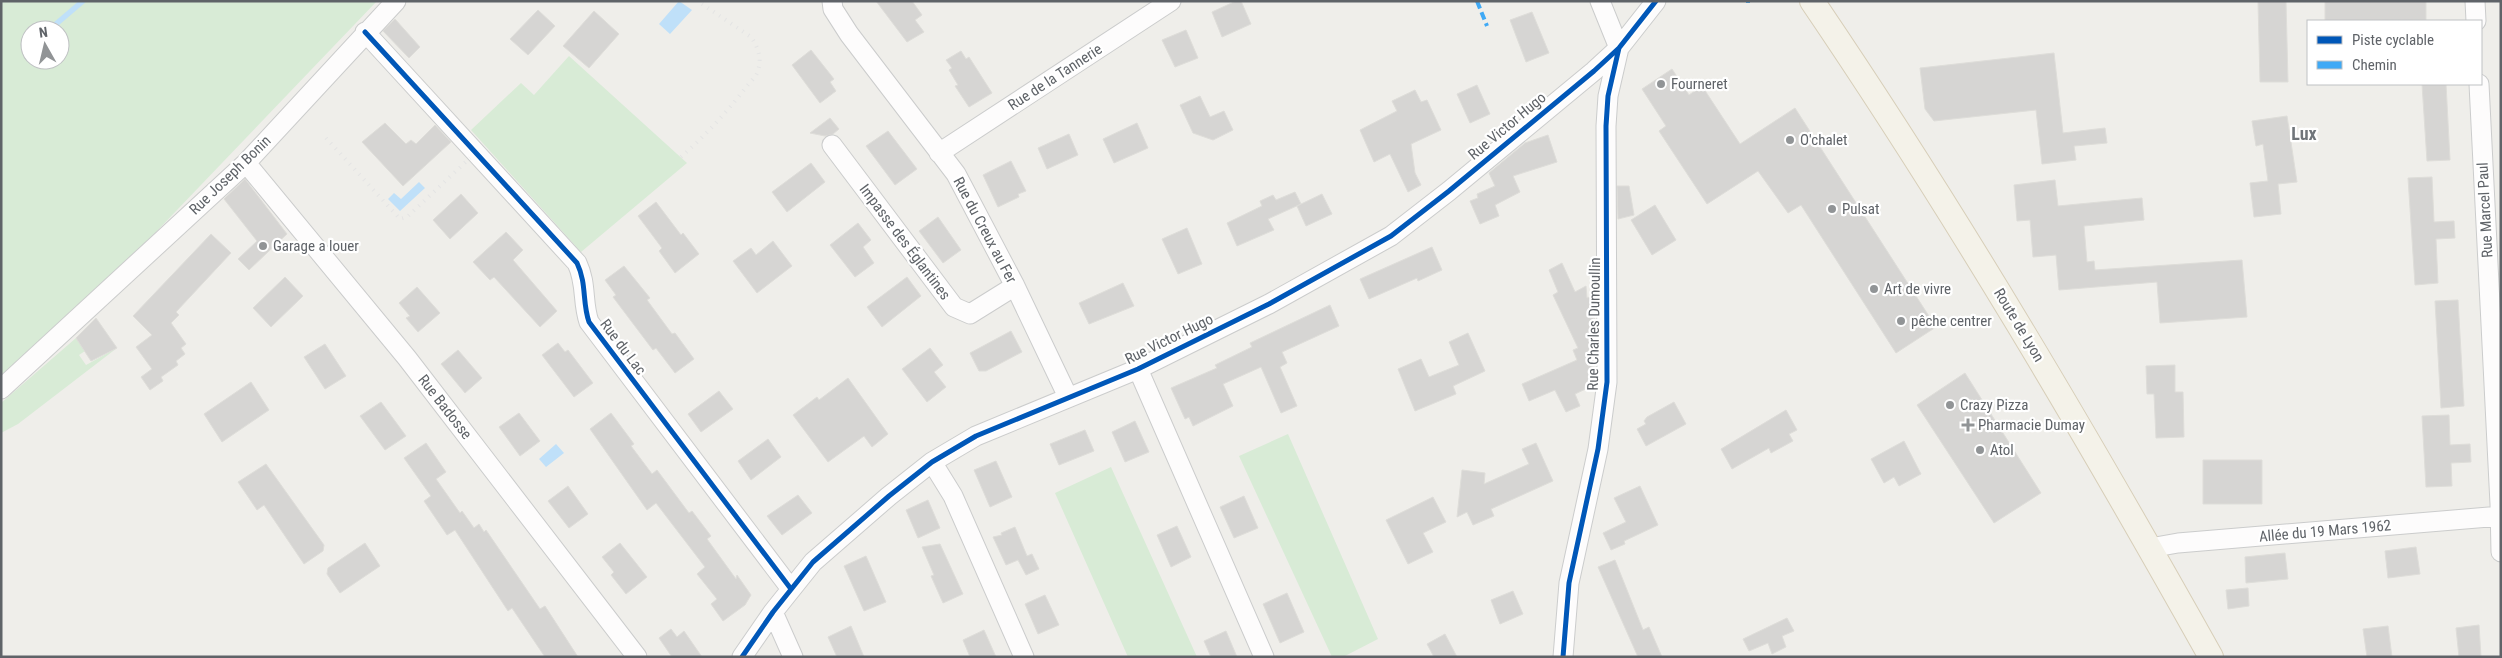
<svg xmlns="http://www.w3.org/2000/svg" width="2502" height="658" viewBox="0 0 2502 658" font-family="'Roboto Condensed',sans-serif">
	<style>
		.green { fill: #d8ebd6; fill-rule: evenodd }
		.water { fill: #bfe0f9 }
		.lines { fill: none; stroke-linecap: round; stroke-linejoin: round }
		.stream { stroke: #bfe0f9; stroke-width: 5.5 }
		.building { fill: #d6d5d3; stroke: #deddd9 }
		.minor-casing { stroke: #cbcccc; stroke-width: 21 }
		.major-casing { stroke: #d7ceb8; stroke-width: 26 }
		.minor { stroke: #fdfcfc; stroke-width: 19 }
		.major { stroke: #f4f2e9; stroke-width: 24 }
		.rail { stroke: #e4e4e4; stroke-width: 4; stroke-dasharray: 1 6; stroke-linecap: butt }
		.quiet { stroke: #3fa9f5; stroke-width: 4; stroke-dasharray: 8 4; stroke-linecap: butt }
		.cycleway-casing { stroke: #fff; stroke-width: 8 }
		.cycleway { stroke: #0057b8; stroke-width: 5 }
		.poi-dot { fill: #919496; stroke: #fff; stroke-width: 2 }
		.labels { text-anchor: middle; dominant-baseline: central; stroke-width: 4.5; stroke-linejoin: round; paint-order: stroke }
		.street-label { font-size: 15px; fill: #5f6368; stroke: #fff }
		.poi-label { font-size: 15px; fill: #5f6368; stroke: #fff; text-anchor: start }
		.quarter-label { font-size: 18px; font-weight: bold; fill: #70757a; stroke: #fff }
	</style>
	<rect width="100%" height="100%" fill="#efeeea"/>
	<!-- green -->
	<path class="green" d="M1 1H377L66 326 1 383ZM30 30H60V60H30Z
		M569 56 687 163 581 252 471 130 521 83 534 95Z
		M76 338 85 351 79 355 86 365 117 348 18 424 1 433V403Z
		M1288 434 1378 639 1343 657H1332L1239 456Z
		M1111 467 1197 657H1128L1055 493Z"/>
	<!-- water -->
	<path class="water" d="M679 1 692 10 670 34 659 24Z
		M419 182 425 188 400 211 388 199 394 193 401 199Z
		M556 444 564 453 546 467 539 459Z"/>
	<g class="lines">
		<!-- stream -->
		<path class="stream" d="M49 30 83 1"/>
	</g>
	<!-- building -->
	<path class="building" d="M876 1H912L922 15 915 20 924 32 907 42Z
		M1236 1H1241L1251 24 1222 37 1212 12Z
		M2258 1H2286L2288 82H2260Z
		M2325 1H2426V20L2325 21Z
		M538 10 555 26 528 55 510 39Z
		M594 11 619 34 589 68 563 46Z
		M1532 12 1549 53 1526 62 1510 20Z
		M395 19 420 47 409 58 383 31Z
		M1186 30 1198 58 1175 67 1162 40Z
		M811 50 834 79 830 82 836 91 820 103 792 65Z
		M961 51 966 59 969 57 992 93 969 107 955 86 958 85 949 70 952 68 946 60Z
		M2054 53 2063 133 2105 128 2107 143 2074 146 2076 160 2042 164 2036 110 1934 121 1925 109 1920 68Z
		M1672 69 1689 95 1702 86 1740 144 1795 108 1936 327 1896 353 1801 205 1788 213 1758 171 1707 204 1659 131 1666 126 1642 89Z
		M2422 84H2446L2450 160 2427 161Z
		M1477 85 1490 114 1470 123 1457 94Z
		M1415 90 1421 102 1427 100 1441 130 1411 144 1415 173 1421 185 1408 192 1390 154 1374 162 1360 130 1397 111 1392 101Z
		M1200 96 1210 117 1224 111 1233 130 1213 140 1193 133 1180 105Z
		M2287 116 2297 182 2278 184 2281 214 2254 217 2250 183 2268 181 2263 144 2256 146 2252 121Z
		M830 118 839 129 833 134 825 136 810 133Z
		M385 123 406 144 411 140 416 144 435 125 451 142 403 186 362 142Z
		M1137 123 1148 148 1114 163 1103 139Z
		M888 131 917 169 895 185 866 146Z
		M1069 134 1078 155 1047 169 1038 148Z
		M1548 135 1557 162 1513 176 1520 192 1495 205 1499 216 1480 224 1470 201 1478 198 1477 194 1495 186 1489 173 1525 143Z
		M1011 161 1026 191 1018 194 1019 197 998 207 983 175Z
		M811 163 825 182 787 212 772 192Z
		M2432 177 2434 222 2454 221 2455 238 2436 239 2438 283 2415 285 2408 178Z
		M245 179 287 234 249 270 238 259 257 241 224 199Z
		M2055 180 2058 206 2142 198 2144 220 2084 226 2087 262 2094 261 2095 270 2242 260 2247 317 2160 323 2157 282 2059 290 2056 255 2033 257 2030 220 2017 221 2014 185Z
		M1617 186H1629L1634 215 1618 219Z
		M1295 192 1301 204 1268 219 1274 230 1237 246 1227 223 1262 206 1260 201 1273 195 1276 200Z
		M461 194 478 213 450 239 433 220Z
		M1322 194 1332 214 1306 226 1297 206Z
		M656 202 681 235 683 233 699 254 675 273 659 251 662 248 638 216Z
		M1655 205 1676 240 1652 255 1631 220Z
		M938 217 961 250 943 263 919 231Z
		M858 223 871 240 863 247 874 263 855 277 830 245Z
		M1187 228 1202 264 1178 274 1162 239Z
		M506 232 523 250 513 260 557 311 540 327 494 277 490 280 473 262Z
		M211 234 231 253 176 312 179 315 171 323 186 344 181 348 185 354 176 361 178 365 161 377 163 381 150 390 141 377 152 369 136 347 152 335 133 316Z
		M773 241 792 266 757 293 733 261 751 248 756 255Z
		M1432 247 1442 270 1418 281 1417 278 1369 299 1360 279Z
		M1562 263 1575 292 1586 286 1587 298 1594 295 1595 384 1594 380V385L1575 394 1580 406 1566 412 1555 390 1529 401 1522 384 1577 360 1573 350 1578 348 1553 295 1558 292 1549 270Z
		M624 266 650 298 647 300 672 334 675 333 694 359 675 373 656 348 653 350 613 297 616 295 605 280Z
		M285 277 303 296 271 327 253 308Z
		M907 277 921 296 882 327 867 307Z
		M1123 283 1134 306 1089 324 1079 303Z
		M417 287 440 313 418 332 406 318 410 316 399 303Z
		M2458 300 2464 406 2441 408 2435 301Z
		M1330 305 1339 326 1282 352 1287 363 1280 367 1297 406 1281 413 1261 367 1223 384 1233 406 1193 426 1189 417 1185 419 1171 388 1217 368 1215 365 1252 347 1250 343Z
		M96 318 117 348 91 361 76 338Z
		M1011 331 1022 352 986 371H979L970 353Z
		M1468 333 1485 371 1453 386 1456 394 1415 411 1398 369 1421 359 1429 377 1459 365 1449 342Z
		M558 343 565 352 568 350 593 383 574 397 542 355Z
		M325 344 346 376 325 389 304 357Z
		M930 348 943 365 934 372 946 387 927 402 902 369Z
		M458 350 482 378 465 393 441 364Z
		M2175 365V392H2183L2184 437 2156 438 2154 394H2147L2146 366Z
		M1965 373 2041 493 1994 523 1917 405Z
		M848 378 888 434 872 447 864 436 828 462 793 415 817 397 819 400Z
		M251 382 269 410 222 442 204 414Z
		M719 391 733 409 701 432 688 414Z
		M381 402 406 436 385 450 360 416Z
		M1674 402 1686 424 1646 446 1637 429 1646 424 1644 421 1647 417Z
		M1786 410 1797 430 1789 434 1793 441 1771 453 1769 448 1732 469 1721 449Z
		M519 413 540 441 520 456 499 427Z
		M611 413 634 444 631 446 652 474 657 470 689 513 692 511 711 536 707 539 736 579 737 575 751 595 745 605 723 621 711 604 717 599 697 574 705 567 656 503 647 510 590 429Z
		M2449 415 2450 445 2470 444 2471 462 2451 463 2452 486 2426 487 2422 416Z
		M1135 421 1149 452 1125 462 1112 432Z
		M1085 430 1094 451 1059 465 1050 444Z
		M768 439 781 457 751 480 738 461Z
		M1904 441 1921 474 1899 486 1894 477 1884 483 1871 459Z
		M426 443 446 472 436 479 460 513 462 511 474 528 479 524 484 532 486 530 540 609 545 606 578 657H545L512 608 508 611 455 530 447 535 424 501 431 496 404 458Z
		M1536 443 1553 481 1491 509 1494 516 1473 525 1467 512 1457 517 1462 470 1485 473 1484 484 1529 464 1522 449Z
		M2203 460H2262V504H2203Z
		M996 461 1012 497 990 507 974 470Z
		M266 464 324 545 323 551 304 564 264 505 257 510 238 482Z
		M568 486 588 514 569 528 548 501Z
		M1640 486 1658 525 1624 541 1625 544 1611 550 1603 533 1626 522 1614 498Z
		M798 495 812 513 782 535 767 516Z
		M1244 496 1258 528 1234 538 1220 507Z
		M1433 497 1446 522 1423 533 1433 552 1408 564 1386 520Z
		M928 500 940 528 918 538 906 510Z
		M1177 526 1191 557 1171 567 1157 535Z
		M1015 527 1027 556 1032 554 1039 569 1026 575 1018 560 1006 565 993 537 1002 535 1001 533Z
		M365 543 380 566 340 593 327 574 328 568Z
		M620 543 647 577 626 594 611 575 614 572 602 557Z
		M940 544 963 594 943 603 931 576 934 575 922 547Z
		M2416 547 2420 574 2388 578 2385 551Z
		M2285 553 2288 579 2246 583 2245 557Z
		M866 556 886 602 864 611 844 566Z
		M1615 560 1643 630 1649 627 1662 657H1638L1598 567Z
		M2248 588 2249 606 2228 609 2226 590Z
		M1513 591 1523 614 1500 624 1491 600Z
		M1287 593 1304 632 1280 643 1263 604Z
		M1045 595 1059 625 1038 634 1025 604Z
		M1787 618 1794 631 1782 636 1786 647 1772 654 1768 643 1749 651 1743 639Z
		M2479 625 2481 657H2459L2456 628Z
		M851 626 864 657H837L828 637Z
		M2388 626 2392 657H2367L2363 629Z
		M671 629 677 637 684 631 702 657H672L659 638Z
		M984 630 996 657H970L963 640Z
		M1226 631 1237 657H1211L1204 641Z
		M1445 634 1457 657H1434L1427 644Z"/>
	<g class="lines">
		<!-- minor casing -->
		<g class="minor-casing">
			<path id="minor" d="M832 1 833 9 849 34 956 174 1015 286 1068 397
				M1600 1 1619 48
				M2475 1 2476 21
				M365 32 577 263C587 284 582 302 589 322L791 589
				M2479 84 2500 504 2501 552
				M832 145 954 307 970 314 1015 286
				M939 153 1171 1
				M246 163 407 358 637 657
				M1138 369 1264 657
				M1 389 246 163 396 1
				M932 462 953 496 1024 657
				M2150 548 2178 543 2501 516
				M773 612 793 657
				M742 657 773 612 813 562 889 496 932 462 976 436 1138 369 1269 304 1391 236 1449 191 1594 71 1619 48
				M1563 657 1569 583 1598 449 1607 382 1606 126 1608 96 1619 48 1656 1"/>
		</g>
		<!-- major casing -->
		<g class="major-casing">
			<path id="major" d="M1812 1C1956 213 2086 434 2211 657"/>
		</g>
		<!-- minor -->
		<use href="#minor" class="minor"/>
		<!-- major -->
		<use href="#major" class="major"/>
		<!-- rail -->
		<path class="rail" d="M326 138 400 219 407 217 470 158
			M681 157C705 136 727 112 747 86 751 81 757 76 758 70 762 58 758 47 751 37L702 4"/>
		<!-- quiet -->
		<path class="quiet" d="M1477 1 1487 26
			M1746 1H1750"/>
		<!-- cycleway casing -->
		<g class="cycleway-casing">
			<path id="cycleway" d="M365 32 577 263C587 284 582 302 589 322L791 589
				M742 657 773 612 813 562 889 496 932 462 976 436 1138 369 1269 304 1391 236 1449 191 1594 71 1619 48
				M1563 657 1569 583 1598 449 1607 382 1606 126 1608 96 1619 48 1656 1"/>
		</g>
		<!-- cycleway -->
		<use href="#cycleway" class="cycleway"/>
	</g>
	<!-- markers -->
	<g class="poi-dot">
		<circle cx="1661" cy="84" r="5"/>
		<circle cx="1790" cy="140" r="5"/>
		<circle cx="1832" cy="209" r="5"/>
		<circle cx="263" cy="246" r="5"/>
		<circle cx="1874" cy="289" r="5"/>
		<circle cx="1901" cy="321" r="5"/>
		<circle cx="1950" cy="405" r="5"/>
		<path d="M1965.5 417.5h5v5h5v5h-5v5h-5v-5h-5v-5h5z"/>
		<circle cx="1980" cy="450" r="5"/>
	</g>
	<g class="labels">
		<!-- street labels -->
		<g class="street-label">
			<text transform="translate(1055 77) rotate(-33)">Rue de la Tannerie</text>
			<text transform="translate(1507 126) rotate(-40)">Rue Victor Hugo</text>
			<text transform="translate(230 175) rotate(-44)">Rue Joseph Bonin</text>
			<text transform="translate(2485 210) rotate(-93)">Rue Marcel Paul</text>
			<text transform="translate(985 230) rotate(62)">Rue du Creux au Fer</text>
			<text transform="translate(905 242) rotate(53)">Impasse des Églantines</text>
			<text transform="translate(1594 324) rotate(-89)">Rue Charles Dumoullin</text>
			<text transform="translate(2019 325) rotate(59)">Route de Lyon</text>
			<text transform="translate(1169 339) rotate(-26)">Rue Victor Hugo</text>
			<text transform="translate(623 347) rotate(53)">Rue du Lac</text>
			<text transform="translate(445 407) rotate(52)">Rue Badosse</text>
			<text transform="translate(2325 531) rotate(-5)">Allée du 19 Mars 1962</text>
		</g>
		<!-- poi labels -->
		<g class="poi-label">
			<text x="1671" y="84">Fourneret</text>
			<text x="1800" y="140">O'chalet</text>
			<text x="1842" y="209">Pulsat</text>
			<text x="273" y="246">Garage a louer</text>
			<text x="1884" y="289">Art de vivre</text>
			<text x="1911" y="321">pêche centrer</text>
			<text x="1960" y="405">Crazy Pizza</text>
			<text x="1978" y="425">Pharmacie Dumay</text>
			<text x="1990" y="450">Atol</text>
		</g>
		<!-- quarter labels -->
		<g class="quarter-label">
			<text x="2304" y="133">Lux</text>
		</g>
	</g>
	<!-- border -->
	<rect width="2502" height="658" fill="none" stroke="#5f6368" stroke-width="5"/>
	<!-- legend -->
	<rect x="2307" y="20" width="175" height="65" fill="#ffffff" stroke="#bfc1c3"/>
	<rect x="2317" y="36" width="25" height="8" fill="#0057b8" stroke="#bfc1c3"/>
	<text x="2352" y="45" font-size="15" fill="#5f6368">Piste cyclable</text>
	<rect x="2317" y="61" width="25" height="8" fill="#3fa9f5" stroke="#bfc1c3"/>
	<text x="2352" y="70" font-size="15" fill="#5f6368">Chemin</text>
	<!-- north arrow -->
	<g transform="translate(45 45) rotate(352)"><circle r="24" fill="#ffffff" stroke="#bfc1c3"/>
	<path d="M0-4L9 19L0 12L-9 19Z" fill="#919496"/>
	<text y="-8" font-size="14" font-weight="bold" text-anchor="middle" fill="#5f6368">N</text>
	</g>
</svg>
